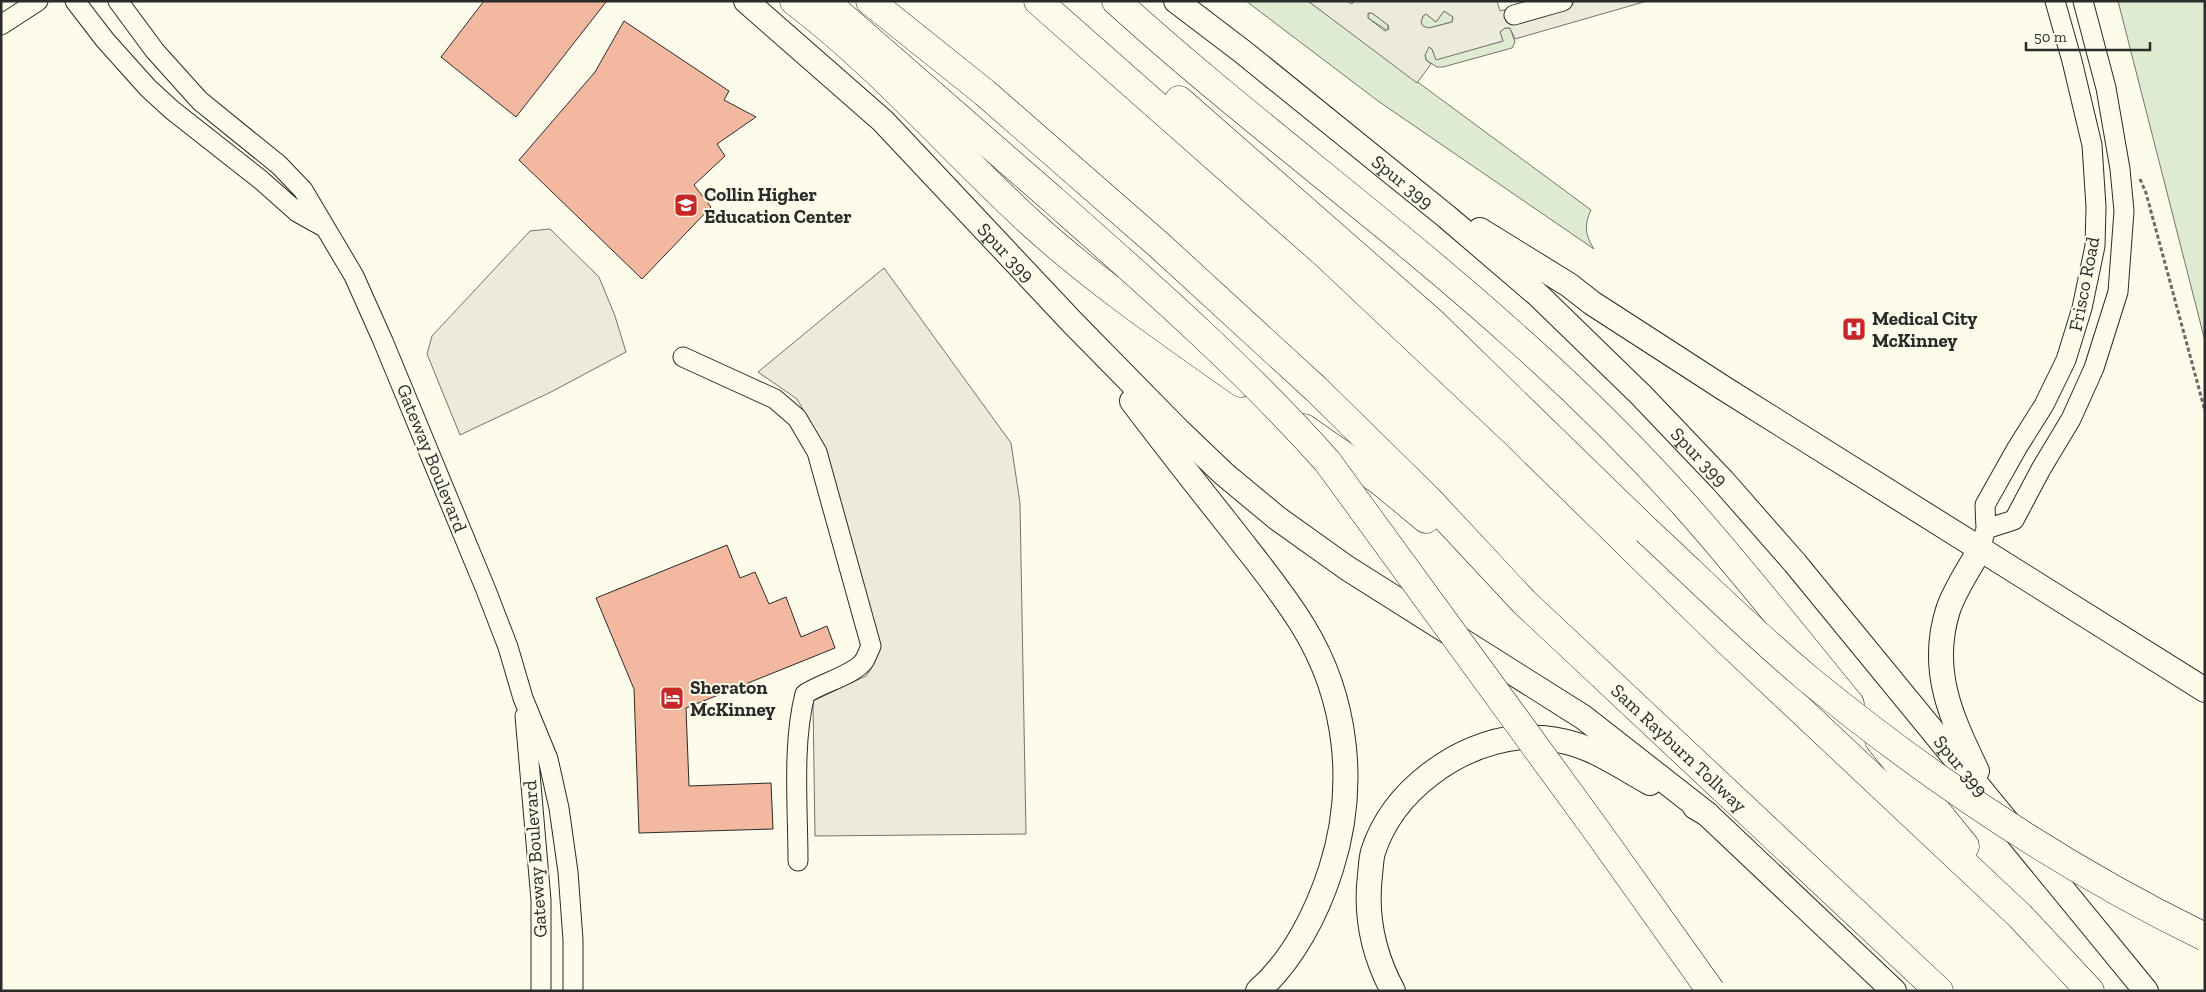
<svg xmlns="http://www.w3.org/2000/svg" width="2206" height="992" viewBox="0 0 2206 992" font-family="'Zilla Slab',serif">
	<style>
		.green { fill: #deebd1; stroke: #74746e }
		.parking { fill: #eceadb; stroke: #74746e; fill-rule: evenodd }
		.building { fill: #f2b8a0; stroke: #2b2b2b }
		.lines { fill: none; stroke-linecap: round; stroke-linejoin: round }
		.minor-casing { stroke: #2b2b2b; stroke-width: 21 }
		.major-casing { stroke: #2b2b2b; stroke-width: 26 }
		.highway-casing { stroke: #2b2b2b; stroke-width: 29 }
		.path { stroke: #6a6964; stroke-width: 3; stroke-dasharray: 4 2.5; stroke-linecap: butt }
		.minor { stroke: #fdfbea; stroke-width: 19 }
		.major { stroke: #fdfbea; stroke-width: 24 }
		.highway { stroke: #fdfbea; stroke-width: 28 }
		.highway-bridge-casing { stroke: #2b2b2b; stroke-width: 29; stroke-linecap: butt }
		.highway-bridge { stroke: #fdfbea; stroke-width: 28 }
		.labels { text-anchor: middle; dominant-baseline: central; stroke-width: 4; stroke-linejoin: round; paint-order: stroke }
		.street-label { font-size: 19px; fill: #2b2b2b; stroke: #fdfbea }
		.poi-label { font-size: 19px; font-weight: bold; fill: #2b2b2b; stroke: #fdfbea; text-anchor: start }
	</style>
	<rect width="100%" height="100%" fill="#fdfbea"/>
	<!-- green -->
	<path class="green" d="M1246 1H1308L1591 210C1584 225 1585 235 1594 249L1378 101Z
		M2118 1H2205V341Z
		M1444 11 1453 17 1452 22 1429 28 1423 27 1421 22 1423 16 1426 14 1436 22Z
		M1368 13H1372L1388 25V31L1368 18Z
		M1505 28H1510L1515 42 1512 48 1443 67H1437L1426 60 1425 51 1429 47 1432 49 1436 59 1503 41 1500 32Z"/>
	<!-- parking -->
	<path class="parking" d="M1308 1H1346L1352 4 1353 1H1497L1500 11 1535 1H1647L1515 39 1510 28H1505L1500 32 1503 41 1436 60 1432 49 1429 47 1425 55 1426 60 1431 64 1417 83ZM1444 11 1453 17 1452 22 1429 28 1423 26 1421 22 1423 16 1426 14 1436 22ZM1368 13H1372L1388 25 1389 29 1385 31 1368 18Z
		M550 229 599 277 615 316 626 352 551 392 460 435 427 354 432 336 530 231Z
		M884 268 1011 443 1020 503 1026 834 815 836 813 701 866 676 871 669 876 657 813 427 797 399 758 372Z"/>
	<!-- building -->
	<path class="building" d="M484 1H605L606 2 516 117 441 57Z
		M624 21 729 91 724 100 756 117 717 144 725 156 694 185 711 207 642 279 519 160 595 72Z
		M727 545 740 578 755 572 769 604 786 597 801 637 827 626 835 648 686 708 689 786 771 783 773 829 639 833 634 689 596 598Z"/>
	<g class="lines">
		<!-- minor casing -->
		<g class="minor-casing">
			<path id="minor" d="M75 1 105 40 148 88 172 110 261 180 297 212 322 226
				M118 1 155 51 200 101 279 165 303 190 354 276 383 341 486 590 508 647 523 698 548 759 559 808 568 872 573 940V991
				M1514 15 1563 1
				M1 25 38 1
				M683 357 775 399 797 418 817 452 871 646C869 650 867 656 864 661 854 675 821 683 805 694 792 744 798 809 798 861
				M1986 529 2014 520 2041 469 2071 419 2094 368 2118 292 2124 211 2120 169 2106 88 2083 1
				M1980 549 1986 529 1985 505 2017 448 2044 405 2066 360 2082 308 2095 246 2096 207 2092 145 2072 61 2055 1
				M525 716 541 900V991"/>
		</g>
		<!-- major casing -->
		<g class="major-casing">
			<g id="major">
				<path id="s1" d="M746 1 883 121 1072 322 1179 431 1224 474 1277 518 1347 568 1583 717 1707 814"/>
				<path id="s2" d="M1176 1 1243 52 1447 217 1537 294 1641 395 1723 481 1795 563 2146 991"/>
				<path d="M1480 230 1569 285 1592 303 1725 389 2205 690"/>
				<path d="M1132 401C1165 445 1200 489 1234 532 1258 563 1283 593 1303 626 1348 699 1357 788 1331 869 1317 913 1293 960 1258 991"/>
				<path d="M1977 771C1951 717 1929 670 1948 610 1955 589 1970 568 1980 549"/>
				<path d="M1695 807 1707 814 1894 991"/>
				<path d="M1393 991C1373 954 1365 917 1370 875 1371 867 1371 859 1373 852 1393 790 1457 744 1521 737 1528 736 1536 738 1543 738 1588 742 1612 762 1650 783"/>
			</g>
		</g>
		<!-- highway casing -->
		<g class="highway-casing">
			<g id="highway">
				<path d="M794 1C881 67 952 151 1032 224 1097 283 1169 332 1241 383"/>
				<path d="M825 1 1051 198"/>
				<path id="s3" d="M870 1 985 93 1159 245 1316 389 1428 499 1524 602 1939 991"/>
				<path d="M1038 1 1326 255 1516 434 1723 637 2020 916 2090 991"/>
				<path d="M1116 1C1244 117 1384 219 1512 334 1572 387 1630 444 1683 503 1741 568 1795 637 1850 704"/>
				<path d="M1179 100 1431 321 1646 530"/>
				<path d="M1304 428 1380 481 1426 519"/>
				<path d="M1879 740 1965 846"/>
			</g>
		</g>
		<!-- path -->
		<path class="path" d="M2140 179 2146 193 2205 411"/>
		<!-- minor -->
		<use href="#minor" class="minor"/>
		<!-- major -->
		<use href="#major" class="major"/>
		<!-- highway -->
		<use href="#highway" class="highway"/>
		<!-- highway-bridge casing -->
		<g class="highway-bridge-casing">
			<path id="highway-bridge" d="M1051 198C1147 283 1241 365 1327 461L1597 831 1711 991
				M1646 530C1699 579 1751 631 1807 678 1929 778 2063 868 2205 937"/>
		</g>
		<!-- highway-bridge -->
		<use href="#highway-bridge" class="highway-bridge"/>
	</g>
	<!-- icons -->
	<defs>
		<g id="university-square" transform="scale(1.25)"><rect x="-9" y="-9" width="18" height="18" rx="4" fill="#c62828" stroke="#fdfbea"/><path d="M0-5L7-2L0 1L-7-2ZM-4 1L0 2.5L4 1V4Q0 6-4 4Z" fill="#fff"/></g>
		<g id="hospital-square" transform="scale(1.25)"><rect x="-9" y="-9" width="18" height="18" rx="4" fill="#c62828" stroke="#fdfbea"/><path d="M-5-5h3v3.5h4V-5h3V5h-3V1.5h-4V5h-3Z" fill="#fff"/></g>
		<g id="hotel-square" transform="scale(1.25)"><rect x="-9" y="-9" width="18" height="18" rx="4" fill="#c62828" stroke="#fdfbea"/><path d="M-6-4.5h1.5V1H6V5H4.5V3h-9V5H-6ZM-4 0a1.8 1.8 0 1 1 3.6 0ZM.5 0V-2.5h3Q6-2.5 6 0Z" fill="#fff"/></g>
	</defs>
	<g fill-rule="evenodd">
		<use href="#university-square" x="686" y="205"/>
		<use href="#hospital-square" x="1854" y="329"/>
		<use href="#hotel-square" x="672" y="698"/>
	</g>
	<g class="labels">
		<!-- street labels -->
		<g class="street-label">
			<text stroke="none"><textPath href="#s2" startOffset="290">Spur 399</textPath></text>
			<text stroke="none"><textPath href="#s1" startOffset="362">Spur 399</textPath></text>
			<text transform="translate(2084 284) rotate(-79)">Frisco Road</text>
			<text stroke="none"><textPath href="#s2" startOffset="695">Spur 399</textPath></text>
			<text transform="translate(432 458) rotate(68)">Gateway Boulevard</text>
			<text stroke="none"><textPath href="#s3" startOffset="1102">Sam Rayburn Tollway</textPath></text>
			<text stroke="none"><textPath href="#s2" startOffset="1100">Spur 399</textPath></text>
			<text transform="translate(535 859) rotate(-94)">Gateway Boulevard</text>
		</g>
		<!-- poi labels -->
		<g class="poi-label">
			<text x="704" y="194">Collin Higher<tspan x="704" dy="22">Education Center</tspan></text>
			<text x="1872" y="318">Medical City<tspan x="1872" dy="22">McKinney</tspan></text>
			<text x="690" y="687">Sheraton<tspan x="690" dy="22">McKinney</tspan></text>
		</g>
	</g>
	<!-- border -->
	<rect width="2206" height="992" fill="none" stroke="#2b2b2b" stroke-width="5"/>
	<!-- scale -->
	<path d="M2026 42v8h124v-8" fill="none" stroke="#2b2b2b" stroke-width="2.5"/>
	<text x="2034" y="42" font-size="15" fill="#2b2b2b" stroke="#fdfbea" stroke-width="4" paint-order="stroke">50 m</text>
</svg>
